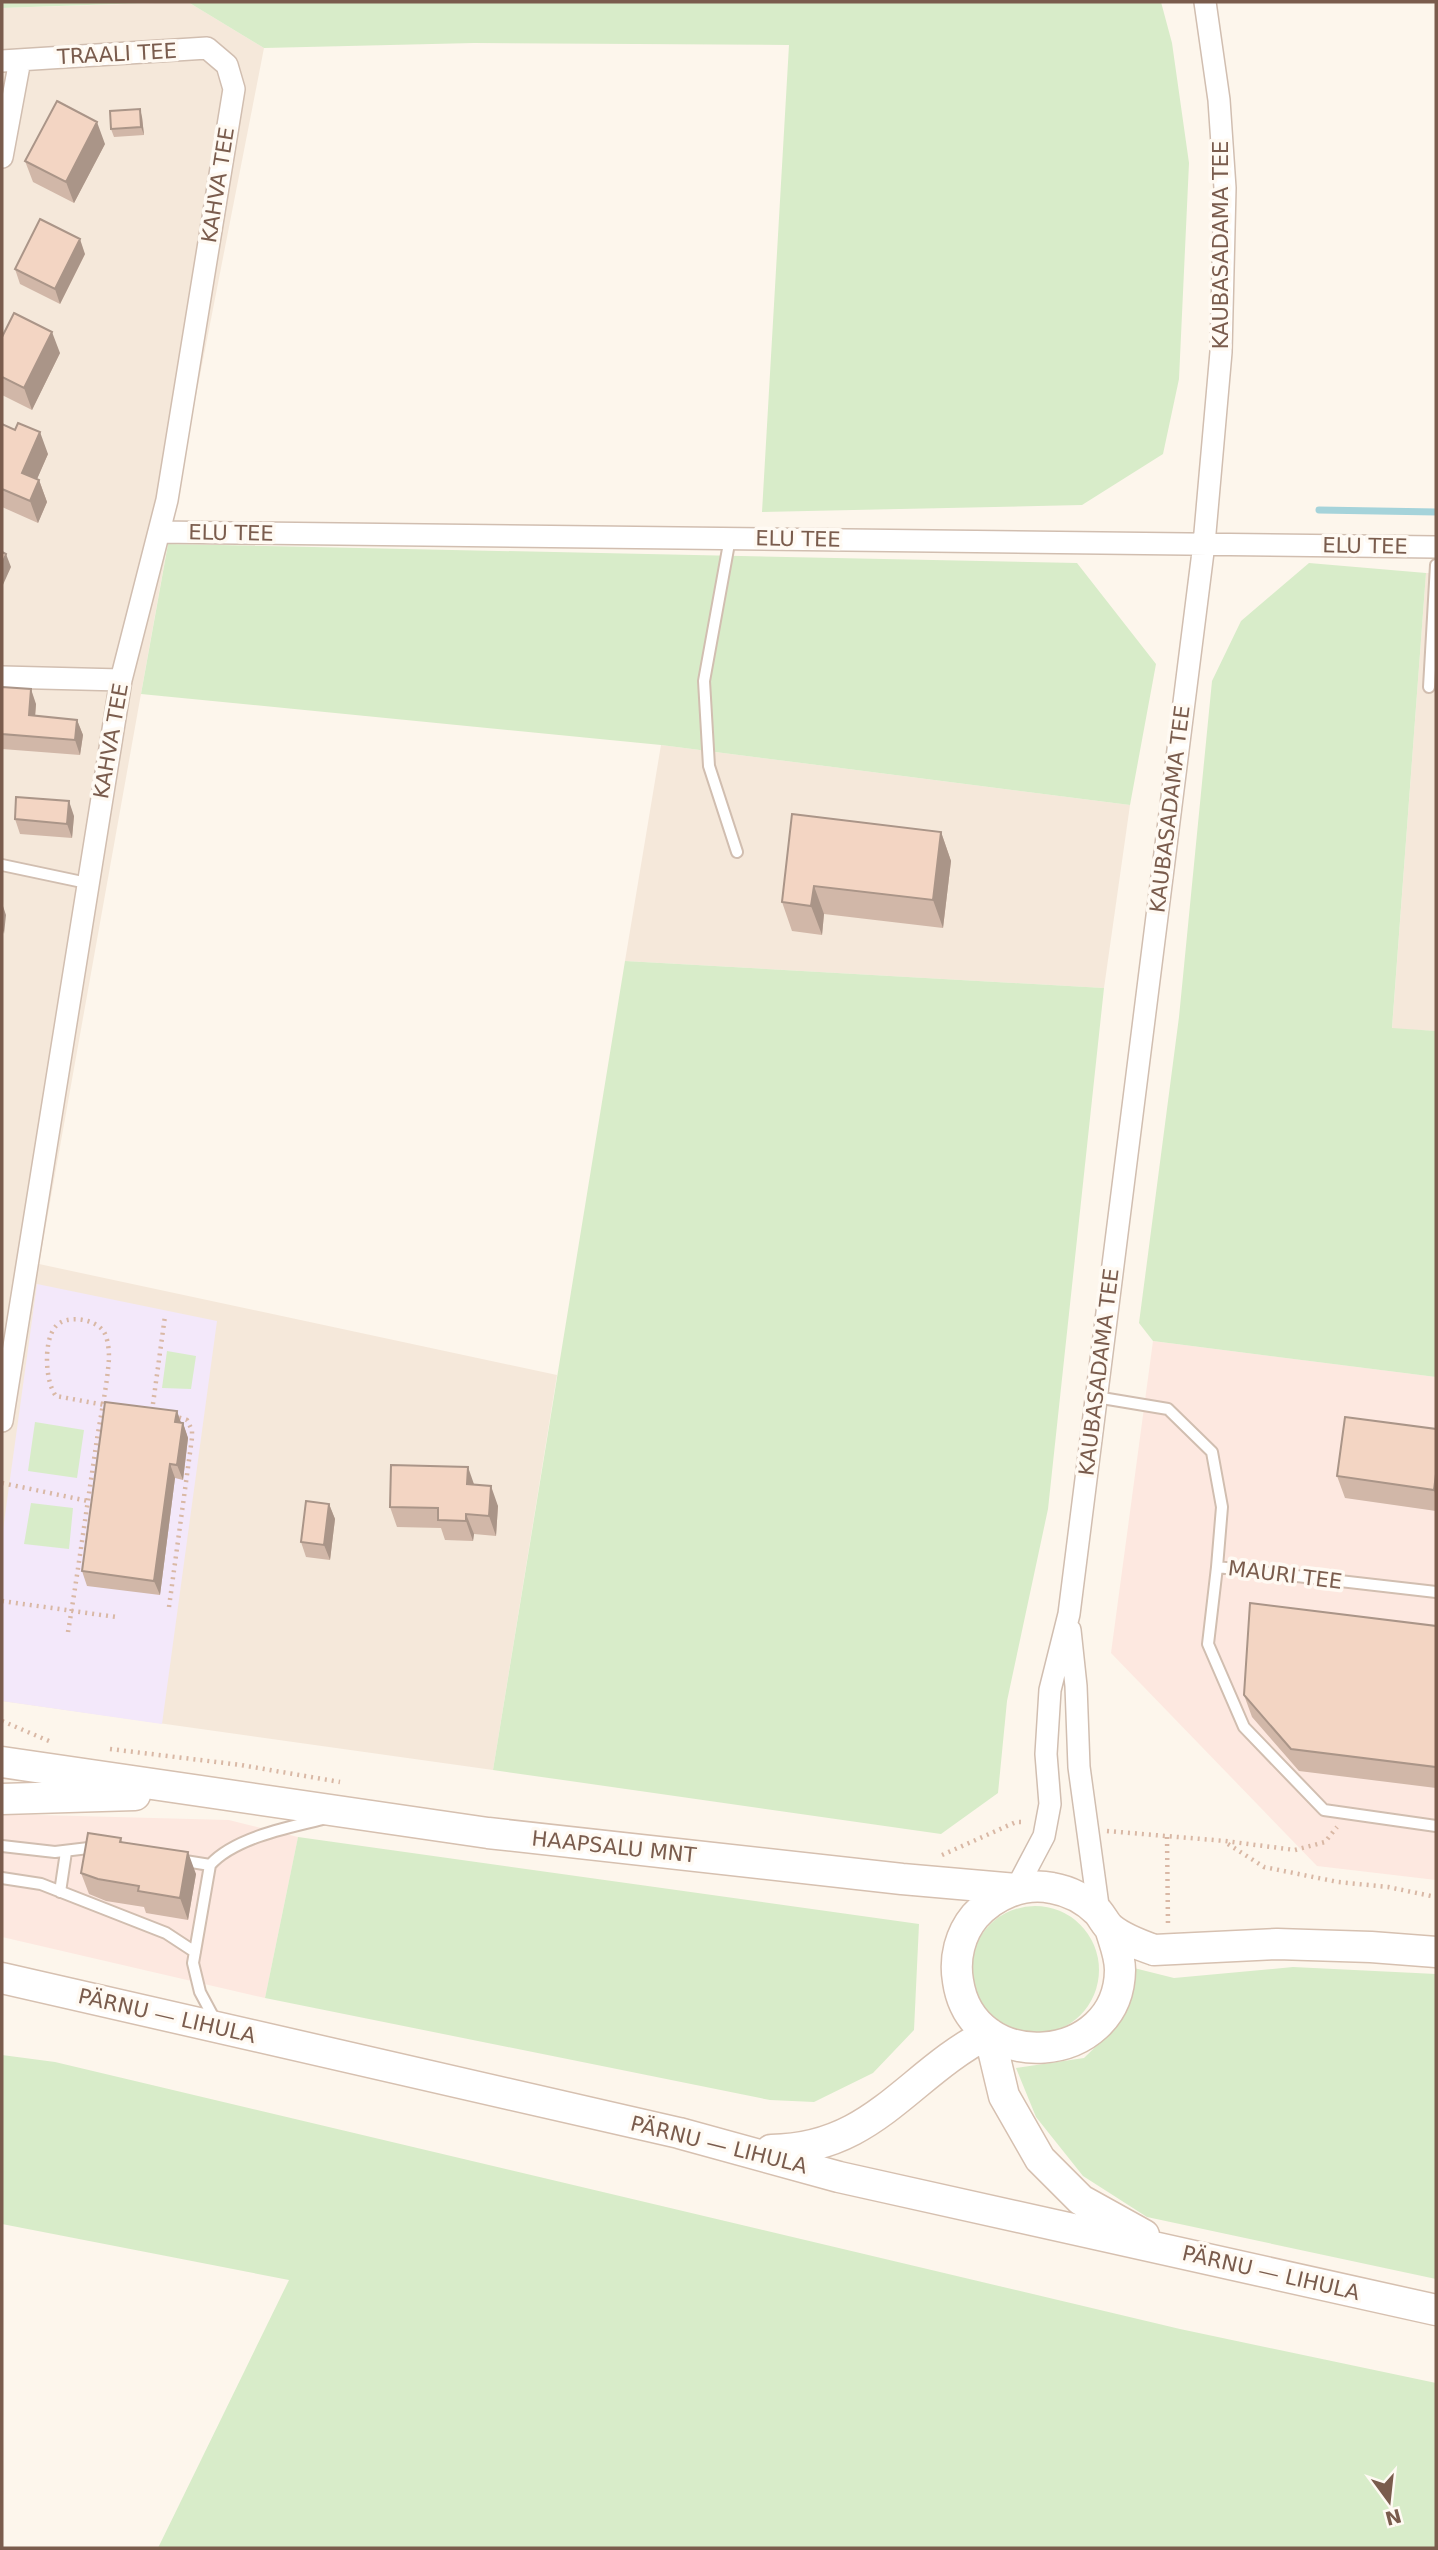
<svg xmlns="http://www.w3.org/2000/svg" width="1438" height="2550" viewBox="0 0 1438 2550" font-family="'DejaVu Sans',sans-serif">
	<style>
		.residential { fill: #f5e8da }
		.commercial { fill: #fde8e0 }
		.education { fill: #f3e8fa }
		.green { fill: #d8ecc9 }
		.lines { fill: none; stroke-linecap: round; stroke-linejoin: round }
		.stream { stroke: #a5d3da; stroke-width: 7 }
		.service-casing { stroke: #d1beb0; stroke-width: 14 }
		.minor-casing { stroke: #d1beb0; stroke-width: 24 }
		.secondary-casing { stroke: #d6c0b0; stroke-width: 33 }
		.path { stroke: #d9b8a5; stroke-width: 4.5; stroke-dasharray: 2 5; stroke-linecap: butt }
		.service { stroke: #fff; stroke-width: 10 }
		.minor { stroke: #fff; stroke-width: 21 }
		.secondary { stroke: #fff; stroke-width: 30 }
		.wall { fill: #d1b7a8 }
		.shaded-wall { fill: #aa9588 }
		.building { fill: #f3d5c3; stroke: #aa9588; stroke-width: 2 }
		.labels { text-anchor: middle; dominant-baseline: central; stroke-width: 7; stroke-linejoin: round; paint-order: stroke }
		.street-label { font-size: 21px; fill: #7a5c4d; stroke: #fffaf3 }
	</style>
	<rect width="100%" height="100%" fill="#fdf6ec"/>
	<!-- residential -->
	<path class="residential" d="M188 2 264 48 176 498 39 1264 557 1375 493 1770 2 1701V8Z
		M1426 573H1436V1031L1392 1029Z
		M661 745 1130 805 1104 988 625 961Z"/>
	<!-- commercial -->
	<path class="commercial" d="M1153 1341 1436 1377V1880L1317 1866 1111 1653Z
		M2 1814 229 1820 298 1837 265 1998 2 1937Z"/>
	<!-- education -->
	<path class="education" d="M37 1284 217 1321 162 1724 2 1701V1537Z"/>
	<!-- green -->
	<path class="green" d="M2 2H173L2 8Z
		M188 2H1161L1172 43 1189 163 1179 379 1163 454 1082 505 762 512 789 45 474 43 264 48Z
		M168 544 1077 563 1156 664 1130 805 661 745 141 694Z
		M1309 563 1426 573 1392 1028 1436 1031V1377L1153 1341 1139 1323 1179 1017 1212 681 1241 621Z
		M625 961 1104 988 1048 1509 1007 1701 998 1793 941 1834 493 1770Z
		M167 1351 196 1356 191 1389 162 1388Z
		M35 1422 84 1430 77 1478 28 1471Z
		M31 1503 73 1508 69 1549 24 1544Z
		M298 1837 919 1924 914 2030 873 2073 814 2102 770 2100 265 1998Z
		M971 1970a64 64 0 1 1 128 0a64 64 0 1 1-128 0Z
		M1293 1967 1436 1974V2279L1147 2217 1083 2176 1036 2117 1016 2068 1084 2058 1119 2024 1134 1968 1174 1978Z
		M2 2055 55 2062 1180 2329 1436 2383V2548H158L289 2280 2 2224Z"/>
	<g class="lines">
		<!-- stream -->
		<path class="stream" d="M1319 510 1436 512"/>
		<!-- service casing -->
		<g class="service-casing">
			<path id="service" d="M730 538 704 681 709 766 737 852
				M1429 687 1436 565
				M2 865 87 883
				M1096 1397 1168 1409 1212 1452 1222 1507 1217 1567 1436 1592
				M1217 1567 1208 1644 1244 1727 1324 1810 1436 1826
				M2 1846 55 1852 97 1847
				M179 1860 210 1865
				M2 1878 41 1884 166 1933 195 1952
				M60 1892 66 1852
				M215 2020 200 1992 193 1963 210 1865C234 1838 289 1827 323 1819"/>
		</g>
		<!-- minor casing -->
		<g class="minor-casing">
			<path id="minor" d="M2 61 207 48 227 65 234 89 167 500 121 680 2 1421
				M2 157 20 60
				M159 532 1436 547
				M2 677 121 680
				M1070 1630 1076 1686 1079 1767 1099 1913
				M1016 1889 1044 1836 1050 1804 1046 1754 1050 1690 1069 1614 1204 544 1221 352 1225 188 1219 100 1205 2"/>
		</g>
		<!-- secondary casing -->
		<g class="secondary-casing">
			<path id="secondary" d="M2 1762 488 1833 902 1879 1016 1889
				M2 1799 135 1795
				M1110 1928C1114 1942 1120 1955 1120 1970 1119 2066 972 2077 958 1981 954 1958 960 1934 975 1916 994 1895 1023 1882 1052 1888 1069 1891 1085 1899 1098 1912 1103 1918 1106 1925 1111 1929 1123 1939 1140 1945 1154 1950L1277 1944 1371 1947 1436 1952
				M2 1978 679 2133 839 2177 1436 2310
				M771 2150C874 2149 907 2075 989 2033L1004 2096 1040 2159 1081 2200 1144 2235"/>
		</g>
		<!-- path -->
		<path class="path" d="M152 1411 165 1316
			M2 1483 88 1501
			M2 1601 116 1617
			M169 1607 192 1438V1430L187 1420 174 1416
			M68 1632C78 1572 86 1512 95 1453 99 1422 107 1389 109 1358 109 1350 108 1339 104 1332 96 1319 67 1314 56 1326 43 1340 45 1382 56 1396L110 1406
			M2 1721 49 1741
			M110 1749 241 1765 340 1782
			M1107 1831 1225 1841 1295 1850 1325 1842 1337 1827
			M1167 1837 1168 1925
			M1228 1844 1264 1867 1338 1882 1388 1887 1436 1897
			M942 1855 1016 1822H1025"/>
		<!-- service -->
		<use href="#service" class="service"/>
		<!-- minor -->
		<use href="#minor" class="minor"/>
		<!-- secondary -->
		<use href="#secondary" class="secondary"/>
	</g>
	<!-- wall -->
	<path class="wall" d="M142 117 144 135 114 137 111 129Z
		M105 144 74 203 33 182 25 161Z
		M85 254 60 304 20 284 15 269Z
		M2 337 60 353 32 410 2 395Z
		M2 424 48 454 37 479 39 480 47 502 38 523 2 507Z
		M2 687 36 704 35 716 77 720 83 735 80 755 2 749Z
		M792 814 941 832 951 861 943 928 824 914 822 935 792 931 782 902Z
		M74 816 72 838 20 834 15 819Z
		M177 1411 181 1423H183L188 1438 183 1480 175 1478 160 1595 87 1586 82 1571Z
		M1436 1429V1511L1345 1498 1337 1476Z
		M474 1485 498 1506 496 1536 474 1534 473 1541 445 1540 441 1528 397 1527 390 1507Z
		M329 1504 335 1519 330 1560 306 1557 301 1542Z
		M1436 1626V1788L1299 1771 1252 1717 1244 1695Z
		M121 1838 122 1842 196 1874 188 1920 146 1913 144 1907 106 1901 89 1894 81 1873Z"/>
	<!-- shaded-wall -->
	<path class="shaded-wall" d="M140 109 142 117 144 135 141 127Z
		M97 122 105 144 74 203 66 182Z
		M80 239 85 254 60 304 55 289Z
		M52 332 60 353 32 410 24 388Z
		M40 432 48 454 30 495 22 473Z
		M39 480 47 502 38 523 30 501Z
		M6 554 11 567 2 587V564Z
		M31 689 36 704 34 730 29 715Z
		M77 720 83 735 80 755 75 740Z
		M69 801 74 816 72 838 67 824Z
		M941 832 951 861 943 928 933 900Z
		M814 886 824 914 822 935 811 906Z
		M2 903 6 915 4 934 2 927Z
		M177 1411 182 1426 175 1422Z
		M183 1423 188 1438 183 1480 177 1465Z
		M170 1464 175 1478 160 1595 154 1581Z
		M468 1467 475 1487 467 1484Z
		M1436 1474V1496L1434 1490Z
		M491 1486 498 1506 496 1536 489 1516Z
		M329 1504 335 1519 330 1560 324 1545Z
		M466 1514 474 1534 473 1541 466 1521Z
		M188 1852 196 1874 188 1920 180 1898Z"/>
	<!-- building -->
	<path class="building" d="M57 101 97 122 66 182 25 161Z
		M140 109 141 127 111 129 110 111Z
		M40 219 80 239 55 289 15 269Z
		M14 313 52 332 24 388 2 377V337Z
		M18 423 40 432 22 473 39 480 30 501 2 489V424L15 430Z
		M2 552 6 554 2 564Z
		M2 687 31 689 29 715 77 720 75 740 2 734Z
		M16 797 69 801 67 824 15 819Z
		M792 814 941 832 933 900 814 886 811 906 782 902Z
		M105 1402 177 1411 175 1422 183 1423 177 1465 170 1464 154 1581 82 1571Z
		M1345 1417 1436 1429V1474L1434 1490 1337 1476Z
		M391 1465 468 1467 467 1484 491 1486 489 1516 466 1514V1521L438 1520V1508L390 1507Z
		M306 1501 329 1504 324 1545 301 1542Z
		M1250 1603 1436 1626V1767L1291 1749 1244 1695Z
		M88 1833 121 1838 120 1842 188 1852 180 1898 138 1891 139 1886 98 1879 81 1873Z"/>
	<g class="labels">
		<!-- street labels -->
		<g class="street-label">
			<text transform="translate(117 54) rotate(-3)">TRAALI TEE</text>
			<text transform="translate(218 185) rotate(-81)">KAHVA TEE</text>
			<text transform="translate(1221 245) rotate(-90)">KAUBASADAMA TEE</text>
			<text transform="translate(231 533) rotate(1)">ELU TEE</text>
			<text transform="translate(798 539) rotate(1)">ELU TEE</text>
			<text transform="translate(1365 546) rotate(1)">ELU TEE</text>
			<text transform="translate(111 741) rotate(-80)">KAHVA TEE</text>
			<text transform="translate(1170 809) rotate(-83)">KAUBASADAMA TEE</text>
			<text transform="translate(1099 1372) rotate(-83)">KAUBASADAMA TEE</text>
			<text transform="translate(1285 1575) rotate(7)">MAURI TEE</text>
			<text transform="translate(614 1847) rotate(6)">HAAPSALU MNT</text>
			<text transform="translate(167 2016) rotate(13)">PÄRNU — LIHULA</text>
			<text transform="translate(719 2145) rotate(14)">PÄRNU — LIHULA</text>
			<text transform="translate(1271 2273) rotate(13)">PÄRNU — LIHULA</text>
		</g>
	</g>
	<!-- border -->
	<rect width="1438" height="2550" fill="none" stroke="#7a5c4d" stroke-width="7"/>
	<!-- north arrow -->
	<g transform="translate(1389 2501) rotate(165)" stroke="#fffaf3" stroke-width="5" paint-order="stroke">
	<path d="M0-5L12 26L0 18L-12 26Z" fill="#7a5c4d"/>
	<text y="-10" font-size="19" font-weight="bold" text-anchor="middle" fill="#7a5c4d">N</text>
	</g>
</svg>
